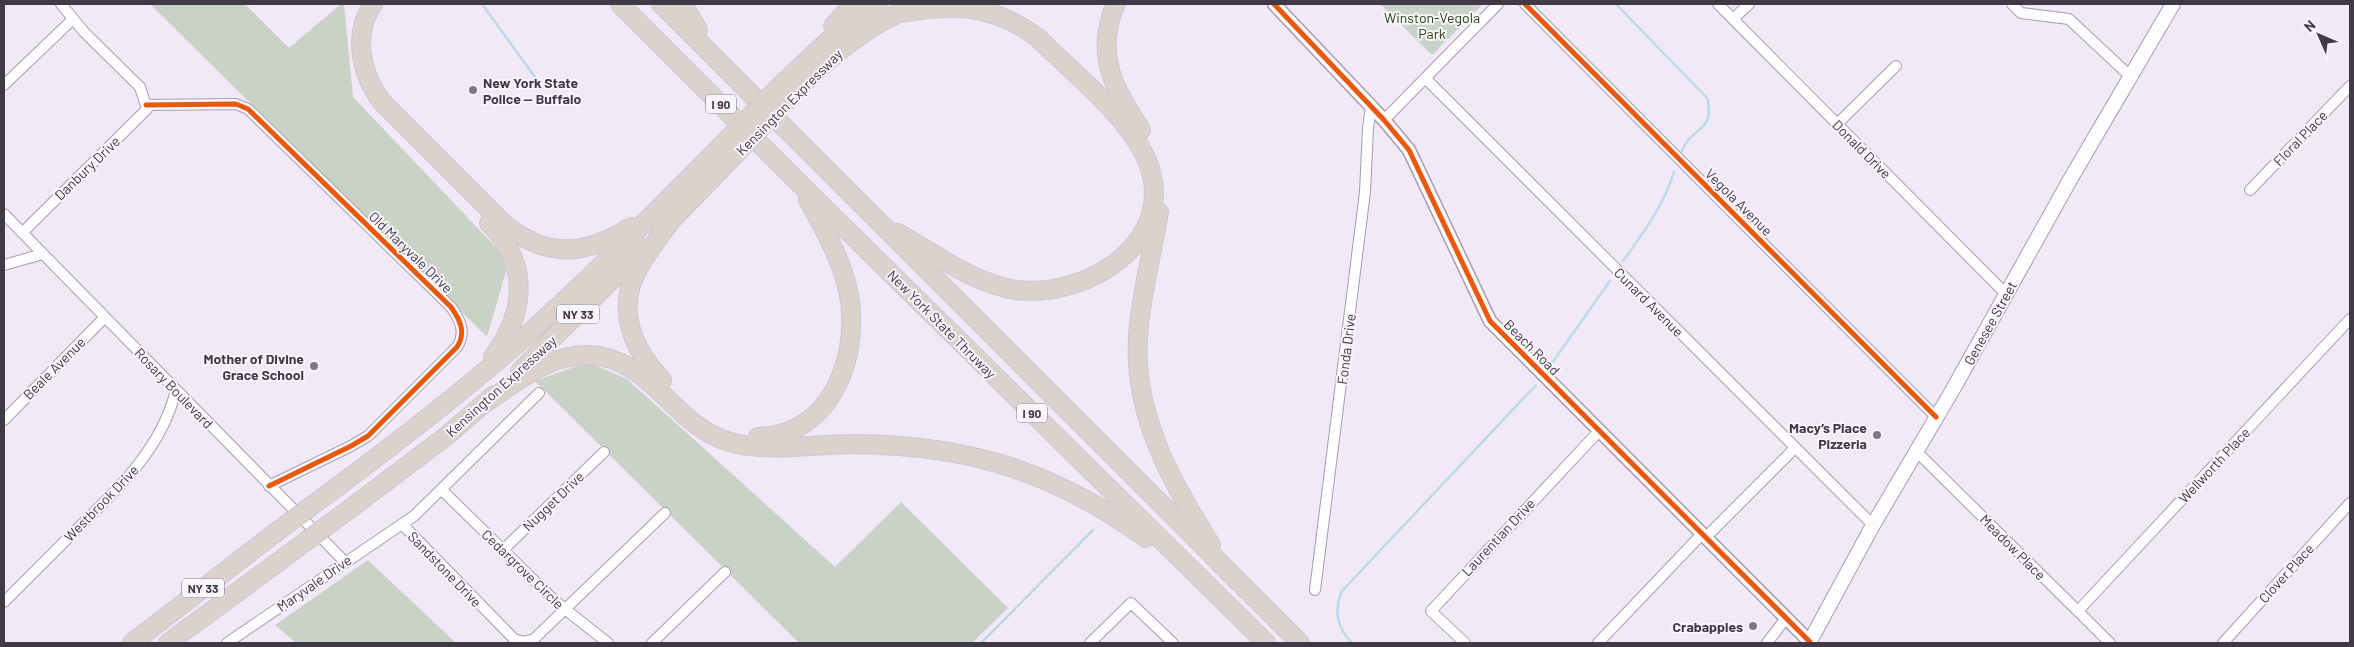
<svg xmlns="http://www.w3.org/2000/svg" width="2354" height="647" viewBox="0 0 2354 647" font-family="Barlow,sans-serif">
	<style>
		.green { fill: #cad1c7 }
		.lines { fill: none; stroke-linecap: round; stroke-linejoin: round }
		.stream { stroke: #bbd9e9; stroke-width: 2.5 }
		.minor-casing { stroke: #a69fab; stroke-width: 12 }
		.tertiary-casing { stroke: #a69fab; stroke-width: 15 }
		.secondary-casing { stroke: #a69fab; stroke-width: 16 }
		.motorway-casing { stroke: #cdc8d0; stroke-width: 20 }
		.minor { stroke: #fdfcfe; stroke-width: 10 }
		.tertiary { stroke: #fdfcfe; stroke-width: 12 }
		.secondary { stroke: #fdfcfe; stroke-width: 14 }
		.motorway { stroke: #dbd1cd; stroke-width: 18 }
		.motorway-bridge-casing { stroke: #cdc8d0; stroke-width: 20; stroke-linecap: butt }
		.motorway-bridge { stroke: #dbd1cd; stroke-width: 18 }
		.cycleway-casing { stroke: #f9f5fc; stroke-width: 8 }
		.cycleway { stroke: #e8590c; stroke-width: 5 }
		.poi-dot { fill: #7e7784; stroke: #f9f5fc; stroke-width: 2 }
		.labels { text-anchor: middle; dominant-baseline: central; stroke-width: 4; stroke-linejoin: round; paint-order: stroke }
		.shield { fill: #f9f5fc; stroke: #78717d; stroke-width: 1 }
		.shield-label { font-size: 12px; font-weight: bold; fill: #403946 }
		.park-label { font-size: 14px; fill: #28430f; stroke: #f9f5fc }
		.poi-label { font-size: 14px; font-weight: bold; fill: #403946; stroke: #f9f5fc; text-anchor: end }
		.street-label { font-size: 14px; fill: #403946; stroke: #f9f5fc }
	</style>
	<rect width="100%" height="100%" fill="#f1e9f7"/>
	<!-- green -->
	<path class="green" d="M150 4H245L289 48 341 4H344L353 97 509 261 487 337Z
		M1380 4H1483L1432 55Z
		M588 362 627 379 835 567 901 502 1008 608 972 643H799L535 381Z
		M368 560 456 643H296L275 625Z"/>
	<g class="lines">
		<!-- stream -->
		<path class="stream" d="M482 4 535 77
			M1616 4 1707 98C1716 133 1691 126 1682 151
			M1623 261C1643 233 1664 205 1674 172
			M1552 363 1610 281
			M981 643 1093 530
			M1352 643C1337 628 1334 610 1342 591L1536 385"/>
		<!-- minor casing -->
		<g class="minor-casing">
			<path id="minor" d="M1525 4 1936 417
				M1718 4 2006 294
				M2012 4 2021 13 2069 19 2131 77
				M1733 19 1749 4
				M1425 78 1873 525
				M4 85 73 19
				M146 105 236 104 248 109 451 307C461 321 466 333 457 347L368 436 351 446 269 486
				M1384 120 1498 4
				M1837 124 1896 66
				M2250 190 2350 86
				M4 214 345 562
				M22 233 147 109 140 87 84 32 61 4
				M4 265 43 254
				M4 420 105 317
				M1917 452 2110 643
				M442 490 556 602 608 643
				M402 524 514 639 523 642 534 639 665 513
				M1705 538 1794 449
				M503 550 604 452
				M1315 590 1365 192 1368 128 1371 107
				M4 602C27 579 51 555 74 532 116 491 162 449 176 390
				M2078 611 2350 319
				M227 643 414 516 539 393
				M652 643 725 572
				M1090 643 1131 603 1173 643
				M1465 643 1431 611 1599 431
				M1598 643 1702 534
				M1767 643 1786 618
				M2223 643 2350 503"/>
		</g>
		<!-- tertiary casing -->
		<g class="tertiary-casing">
			<path id="tertiary" d="M1274 4 1384 120 1409 150 1490 321 1810 642"/>
		</g>
		<!-- secondary casing -->
		<g class="secondary-casing">
			<path id="secondary" d="M1809 643 1873 525 1952 391 2071 178 2173 4"/>
		</g>
		<!-- motorway casing -->
		<g class="motorway-casing">
			<path id="motorway" d="M373 4C352 35 361 74 382 102L502 222C544 258 584 257 631 227
				M620 4 799 183 1266 643
				M661 4 1300 643
				M683 4 698 30
				M1116 4C1111 12 1110 21 1108 30 1101 69 1121 98 1141 130
				M895 14C951 4 990 2 1038 38 1072 72 1127 115 1146 158 1182 239 1088 299 1017 290 974 284 935 254 898 233
				M833 26 853 4
				M784 82 831 38 878 4
				M794 93C827 60 862 28 906 10
				M1159 212C1152 253 1141 295 1138 336 1133 415 1171 481 1211 545
				M489 223C530 264 526 312 493 357
				M662 230 729 161
				M520 371 644 248
				M662 380C638 355 620 321 631 285 638 263 657 241 670 222
				M485 403C517 382 548 354 589 355 651 357 674 427 730 442 769 453 813 444 854 444 968 445 1053 471 1146 538
				M758 437C834 436 863 350 847 286 840 257 823 227 808 200
				M333 490C391 447 448 403 503 356 578 292 647 220 717 150
				M351 508 445 437 494 395
				M132 643 275 533
				M168 643 293 551"/>
		</g>
		<!-- minor -->
		<use href="#minor" class="minor"/>
		<!-- tertiary -->
		<use href="#tertiary" class="tertiary"/>
		<!-- secondary -->
		<use href="#secondary" class="secondary"/>
		<!-- motorway -->
		<use href="#motorway" class="motorway"/>
		<!-- motorway-bridge casing -->
		<g class="motorway-bridge-casing">
			<path id="motorway-bridge" d="M717 150 784 82
				M729 161 794 93
				M275 533 333 490
				M293 551 351 508"/>
		</g>
		<!-- motorway-bridge -->
		<use href="#motorway-bridge" class="motorway-bridge"/>
		<!-- cycleway casing -->
		<g class="cycleway-casing">
			<path id="cycleway" d="M1274 4 1384 120 1409 150 1490 321 1810 642
				M1525 4 1936 417
				M146 105 236 104 248 109 451 307C461 321 466 333 457 347L368 436 351 446 269 486"/>
		</g>
		<!-- cycleway -->
		<use href="#cycleway" class="cycleway"/>
	</g>
	<!-- markers -->
	<g class="poi-dot">
		<circle cx="473" cy="90" r="5"/>
		<circle cx="314" cy="366" r="5"/>
		<circle cx="1877" cy="435" r="5"/>
		<circle cx="1753" cy="626" r="5"/>
	</g>
	<g class="labels">
		<!-- shield labels -->
		<g class="shield">
			<rect x="706" y="94.5" width="30" height="19" rx="4"/>
			<rect x="557" y="304.5" width="42" height="19" rx="4"/>
			<rect x="1017" y="403.5" width="30" height="19" rx="4"/>
			<rect x="182" y="578.5" width="42" height="19" rx="4"/>
		</g>
		<g class="shield-label">
			<text x="721" y="104">I 90</text>
			<text x="578" y="314">NY 33</text>
			<text x="1032" y="413">I 90</text>
			<text x="203" y="588">NY 33</text>
		</g>
		<!-- park labels -->
		<g class="park-label">
			<text x="1432" y="17">Winston-Vegola<tspan x="1432" dy="16">Park</tspan></text>
		</g>
		<!-- poi labels -->
		<g class="poi-label">
			<text x="483" y="82" text-anchor="start">New York State<tspan x="483" dy="16">Police -- Buffalo</tspan></text>
			<text x="304" y="358">Mother of Divine<tspan x="304" dy="16">Grace School</tspan></text>
			<text x="1867" y="427">Macy’s Place<tspan x="1867" dy="16">Pizzeria</tspan></text>
			<text x="1743" y="626">Crabapples</text>
		</g>
		<!-- street labels -->
		<g class="street-label">
			<text transform="translate(789 102) rotate(-45)">Kensington Expressway</text>
			<text transform="translate(2300 138) rotate(-46)">Floral Place</text>
			<text transform="translate(1862 149) rotate(45)">Donald Drive</text>
			<text transform="translate(87 168) rotate(-44)">Danbury Drive</text>
			<text transform="translate(1739 202) rotate(45)">Vegola Avenue</text>
			<text transform="translate(411 252) rotate(44)">Old Maryvale Drive</text>
			<text transform="translate(1649 302) rotate(45)">Cunard Avenue</text>
			<text transform="translate(1990 323) rotate(-61)">Genesee Street</text>
			<text transform="translate(942 324) rotate(45)">New York State Thruway</text>
			<text transform="translate(1532 347) rotate(45)">Beach Road</text>
			<text transform="translate(1346 349) rotate(-83)">Fonda Drive</text>
			<text transform="translate(54 368) rotate(-45)">Beale Avenue</text>
			<text transform="translate(501 386) rotate(-42)">Kensington Expressway</text>
			<text transform="translate(174 388) rotate(46)">Rosary Boulevard</text>
			<text transform="translate(2214 465) rotate(-47)">Wellworth Place</text>
			<text transform="translate(553 501) rotate(-44)">Nugget Drive</text>
			<text transform="translate(101 503) rotate(-46)">Westbrook Drive</text>
			<text transform="translate(1498 537) rotate(-47)">Laurentian Drive</text>
			<text transform="translate(2013 547) rotate(45)">Meadow Place</text>
			<text transform="translate(445 569) rotate(46)">Sandstone Drive</text>
			<text transform="translate(523 569) rotate(44)">Cedargrove Circle</text>
			<text transform="translate(2286 573) rotate(-48)">Clover Place</text>
			<text transform="translate(314 583) rotate(-35)">Maryvale Drive</text>
		</g>
	</g>
	<!-- border -->
	<rect width="2354" height="647" fill="none" stroke="#403946" stroke-width="10"/>
	<!-- north arrow -->
	<g transform="translate(2319 35) rotate(315)" stroke="#f9f5fc" stroke-width="4" paint-order="stroke">
	<path d="M0-4L9 19L0 12L-9 19Z" fill="#403946"/>
	<text y="-8" font-size="14" font-weight="bold" text-anchor="middle" fill="#403946">N</text>
	</g>
</svg>
